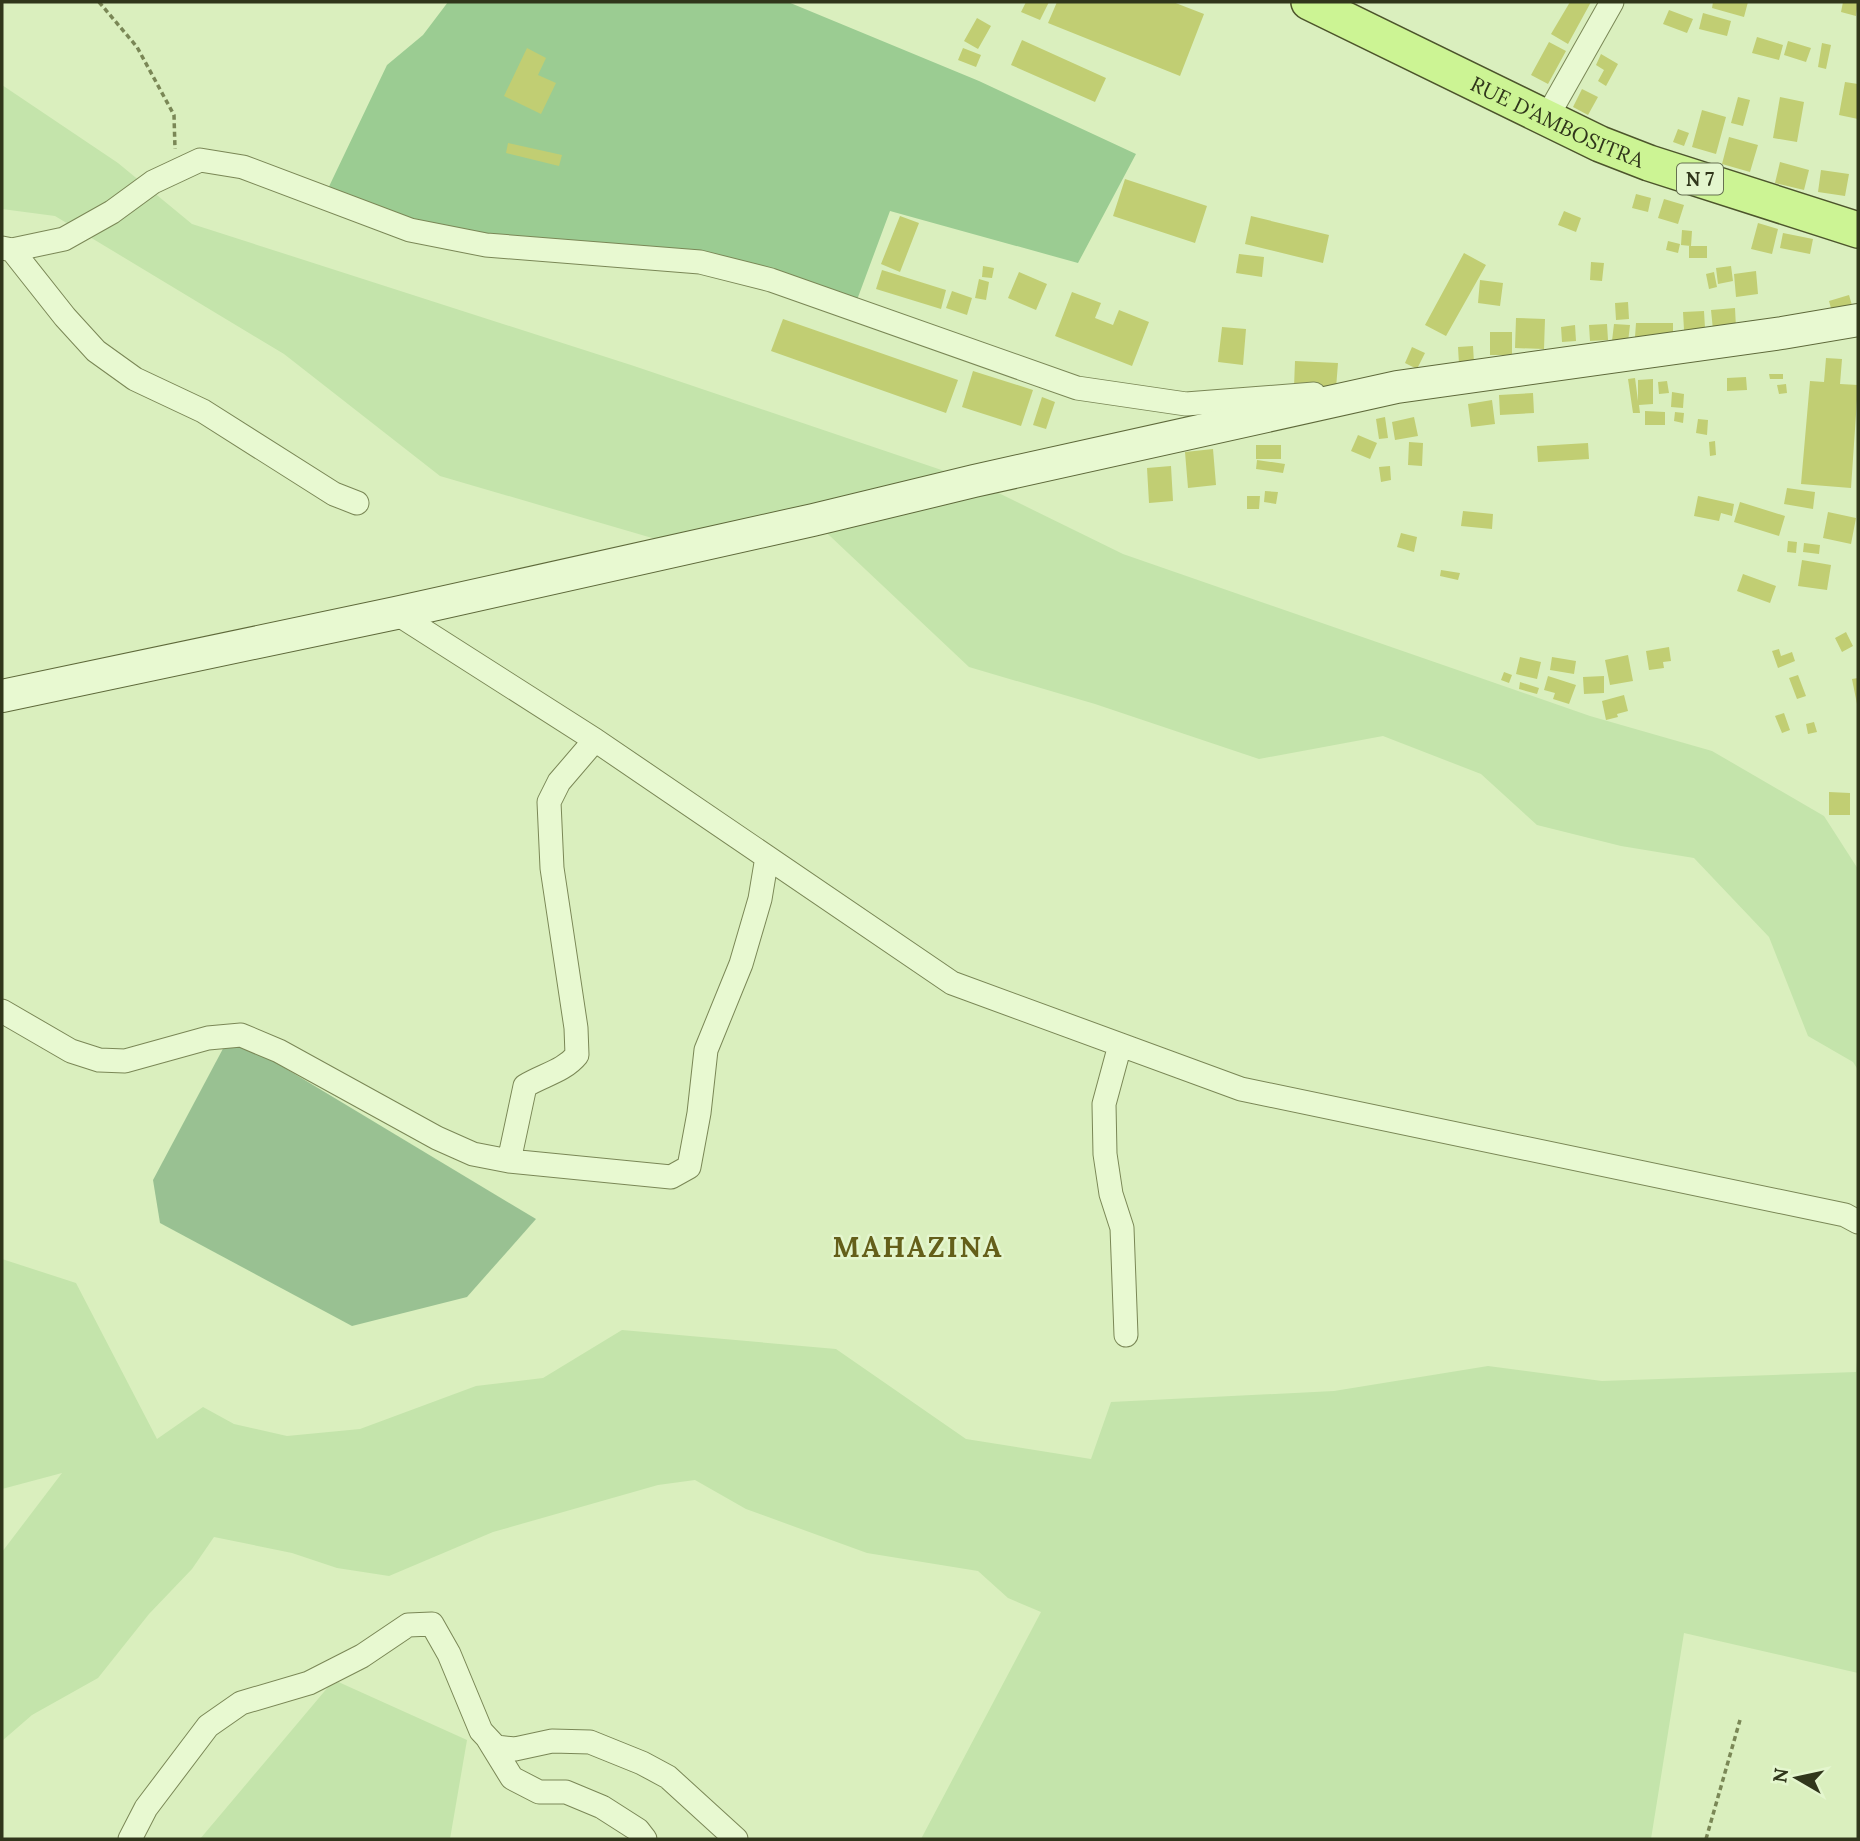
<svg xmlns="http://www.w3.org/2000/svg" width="1860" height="1841" viewBox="0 0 1860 1841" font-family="Lora,serif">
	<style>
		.farmland { fill: #c4e4ab }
		.green { fill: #9bcc92 }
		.cemetery { fill: #99c192 }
		.building { fill: #c1ce73 }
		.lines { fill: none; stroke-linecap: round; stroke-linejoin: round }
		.street-casing { stroke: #7a8756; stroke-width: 25 }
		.secondary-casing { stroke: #5e693a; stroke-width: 34 }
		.primary-casing { stroke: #4c542b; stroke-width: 38 }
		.path { stroke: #7a8756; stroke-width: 3.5; stroke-dasharray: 5 3.5; stroke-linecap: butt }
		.street { stroke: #e8f9d1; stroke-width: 23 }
		.secondary { stroke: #e8f9d1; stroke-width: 32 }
		.primary { stroke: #ccf494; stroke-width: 35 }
		.labels { text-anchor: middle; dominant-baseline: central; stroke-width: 5; stroke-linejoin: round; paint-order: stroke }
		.shield { fill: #e4f6ce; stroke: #667051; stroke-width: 2 }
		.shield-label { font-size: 19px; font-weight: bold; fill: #30361b }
		.street-label { font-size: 21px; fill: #30361b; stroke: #e4f6ce }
		.district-label { font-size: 28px; font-weight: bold; letter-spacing: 2px; fill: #645f1a; stroke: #e4f6ce }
	</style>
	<rect width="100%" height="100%" fill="#daefbe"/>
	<!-- farmland -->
	<path class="farmland" d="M2 85 118 163 192 224 634 366 974 481 1123 554 1590 716 1712 751 1824 816 1858 869V1070L1853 1062 1808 1036 1769 937 1694 858 1621 846 1537 825 1481 774 1383 736 1259 759 1095 704 969 667 813 520 683 547 440 476 284 354 55 216 2 209Z
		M2 1259 76 1283 157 1439 203 1407 234 1424 287 1436 360 1429 476 1386 543 1378 622 1330 836 1349 966 1439 1091 1459 1111 1402 1334 1391 1488 1366 1602 1381 1856 1372 1858 1347V1673L1684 1633 1651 1839H921L1041 1612 1008 1598 978 1571 867 1553 746 1509 695 1480 658 1485 493 1532 389 1576 337 1568 292 1553 214 1537 192 1569 149 1614 98 1678 32 1715 2 1741V1552L62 1473 2 1489Z
		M334 1680 467 1740 450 1839H200Z"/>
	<!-- green -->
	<path class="green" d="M448 2H788L979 81 1136 154 1078 263 890 211 854 308 771 280 486 245 324 197 387 65 423 35Z"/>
	<!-- cemetery -->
	<path class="cemetery" d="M226 1043 248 1046 536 1219 467 1297 352 1326 160 1223 153 1180Z"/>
	<!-- building -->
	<path class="building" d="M1026 2H1049L1040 20 1021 12Z
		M1057 2H1173L1204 14 1180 76 1048 23Z
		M1570 2H1591L1568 44 1551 34Z
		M1713 2H1748L1744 17 1712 8Z
		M1843 2H1858L1856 16 1841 12Z
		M1669 10 1693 19 1687 33 1663 24Z
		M1703 13 1731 21 1727 36 1699 29Z
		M977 18 991 26 978 49 964 41Z
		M1757 37 1783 45 1779 60 1752 53Z
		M1022 40 1106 78 1095 102 1011 65Z
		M1788 41 1811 48 1806 62 1784 55Z
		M1549 42 1566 51 1548 84 1531 75Z
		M1822 43 1831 45 1826 69 1818 67Z
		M527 48 546 58 538 75 556 83 541 114 504 96Z
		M963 48 981 55 976 67 958 60Z
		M1601 54 1618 64 1606 86 1598 81 1604 70 1596 65Z
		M1845 82 1858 84V119L1839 115Z
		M1582 89 1598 97 1588 115 1573 107Z
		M1738 97 1750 100 1743 126 1731 123Z
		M1780 97 1804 102 1797 142 1773 138Z
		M1702 110 1726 117 1716 154 1692 147Z
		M1678 129 1689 133 1684 146 1673 142Z
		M1729 137 1758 145 1750 172 1722 164Z
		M508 143 562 155 559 166 506 153Z
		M1780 162 1809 170 1804 190 1775 183Z
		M1821 170 1849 174 1845 196 1818 192Z
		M1125 179 1207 206 1195 243 1113 216Z
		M1636 194 1651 198 1648 212 1632 208Z
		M1664 199 1684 205 1678 224 1658 218Z
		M1564 211 1581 218 1576 232 1558 225Z
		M900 216 919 223 900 272 881 264Z
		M1251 216 1329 235 1323 263 1245 244Z
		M1758 223 1778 229 1772 254 1751 249Z
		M1682 230 1692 231 1691 246H1707V258H1689V246H1691L1681 245Z
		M1783 233 1813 239 1810 254 1780 248Z
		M1668 241 1680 244 1678 253 1666 250Z
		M1464 253 1486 265 1446 336 1425 325Z
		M1239 254 1264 257 1262 277 1236 273Z
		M1591 262 1604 263 1602 281 1590 280Z
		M983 266 994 268 992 278 982 277Z
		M1731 266 1733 281 1718 284 1716 268Z
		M882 270 946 290 941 309 876 289Z
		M1756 271 1758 294 1736 297 1734 274Z
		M1019 272 1047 284 1036 310 1008 298Z
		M1714 272 1717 287 1709 289 1706 274Z
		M979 279 989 282 986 300 975 298Z
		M1480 280 1503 283 1500 306 1478 303Z
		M952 291 972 298 967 315 946 308Z
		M1072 292 1101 303 1095 318 1113 325 1119 310 1149 322 1132 366 1055 336Z
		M1849 295 1854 312 1834 319 1829 301Z
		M1628 302 1629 319 1616 320 1615 303Z
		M1735 308 1736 328 1713 330 1711 310Z
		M1704 311 1705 328 1684 330 1683 312Z
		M1516 318 1545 319 1544 349 1515 348Z
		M783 319 958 380 946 413 771 351Z
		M1636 323H1673V338L1635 337Z
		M1607 324 1608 340 1590 341 1589 325Z
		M1614 324 1630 325 1628 342 1612 341Z
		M1575 325 1576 341 1562 342 1561 327Z
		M1222 327 1246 329 1243 365 1218 362Z
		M1490 332H1512V355H1490Z
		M1473 346 1474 363 1459 364 1458 347Z
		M1412 347 1425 353 1417 369 1405 363Z
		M1826 358 1842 359 1840 384 1858 385 1851 488 1801 484 1810 381 1824 382Z
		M1295 361 1338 363 1336 388 1294 387Z
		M973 371 1033 390 1021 426 962 407Z
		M1769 374H1783V379H1770Z
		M1746 377 1747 390 1727 391V378Z
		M1635 378 1638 401V380L1653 379V404L1639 405 1640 413H1633L1628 379Z
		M1667 381 1669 393 1659 394 1658 382Z
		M1786 384 1787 393 1779 394 1777 385Z
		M1672 392 1684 394 1683 408 1671 407Z
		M1533 393 1534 413 1500 415 1499 395Z
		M1042 397 1055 402 1046 429 1033 425Z
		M1492 400 1495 424 1471 427 1468 404Z
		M1645 411 1665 412V425H1645Z
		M1675 412 1684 413 1683 423 1674 421Z
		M1385 417 1388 438 1379 439 1376 419Z
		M1414 417 1418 436 1395 440 1392 422Z
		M1698 419 1708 420 1707 435 1696 433Z
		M1358 435 1377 443 1370 459 1351 451Z
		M1715 441 1716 455 1710 456 1709 442Z
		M1409 442 1423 443 1422 466 1408 465Z
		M1588 443 1589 459 1538 462 1537 446Z
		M1256 445H1281V459H1256Z
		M1213 449 1216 485 1188 488 1185 452Z
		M1257 460 1285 464 1283 473 1256 469Z
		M1171 466 1173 501 1149 503 1147 468Z
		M1390 466 1391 480 1381 482 1379 467Z
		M1787 488 1815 492 1813 509 1784 504Z
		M1265 491 1278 492 1276 504 1264 502Z
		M1247 496H1260L1259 509H1247Z
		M1698 496 1734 504 1732 516 1721 513 1719 521 1694 516Z
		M1740 502 1785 516 1779 536 1734 522Z
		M1463 511 1493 514 1492 529 1461 526Z
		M1828 512 1856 518 1851 544 1823 538Z
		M1401 533 1417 537 1414 552 1397 547Z
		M1788 541 1797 542 1796 553 1787 552Z
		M1804 543 1820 545 1819 554 1803 552Z
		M1802 560 1831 565 1827 590 1798 586Z
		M1441 570 1460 573 1458 580 1440 576Z
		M1743 574 1776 586 1770 603 1737 591Z
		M1846 632 1853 646 1842 652 1835 638Z
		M1669 647 1671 661 1663 662 1664 668 1649 670 1646 651Z
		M1779 649 1781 656 1792 652 1795 661 1778 668 1772 651Z
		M1628 655 1633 681 1610 685 1605 660Z
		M1520 657 1541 662 1537 679 1516 674Z
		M1552 657 1576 661 1574 674 1550 670Z
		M1504 672 1512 675 1509 683 1501 680Z
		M1798 675 1806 696 1797 699 1789 678Z
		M1548 676 1576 685 1569 704 1553 699 1555 693 1544 690Z
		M1604 676V693L1584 694 1583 677Z
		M1858 678V704H1857L1852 679Z
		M1520 682 1539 688 1537 694 1519 689Z
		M1624 695 1628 711 1617 714 1618 717 1606 720 1602 701Z
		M1784 713 1790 730 1782 733 1775 716Z
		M1814 722 1817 732 1808 734 1806 724Z
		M1829 792 1850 793V815H1829Z"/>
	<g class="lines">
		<!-- street casing -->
		<g class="street-casing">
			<path id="street" d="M1547 117 1612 2
				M2 248 12 250 64 239 112 212 153 182 200 160 243 167 410 230 486 245 700 262 771 280 1077 388 1186 404 1314 394
				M12 250 65 317 96 351 135 379 203 411 334 494 357 503
				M396 613 595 740 952 983 1241 1089 1845 1215 1858 1222
				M2 1011 71 1051 99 1060 125 1061 208 1038 241 1035 279 1051 437 1138 473 1154 509 1161 671 1177 689 1167 699 1113 706 1050 741 964 760 899 767 857
				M1120 1045 1104 1104 1105 1154 1111 1194 1122 1228 1126 1335
				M509 1161 525 1086C543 1075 564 1071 577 1055L576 1028 552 868 549 802 559 782 595 740
				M488 1739 512 1778 539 1792H566L602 1807 638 1830 645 1839
				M130 1839 146 1808 208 1726 241 1703 309 1683 362 1656 408 1625 432 1624 449 1654 481 1731 496 1747 515 1749 552 1741 590 1742 642 1763 668 1777 736 1839"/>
		</g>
		<!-- secondary casing -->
		<g class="secondary-casing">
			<path id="secondary" d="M2 696 396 613 813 520 974 481 1397 387 1782 333 1858 320"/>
		</g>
		<!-- primary casing -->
		<g class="primary-casing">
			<g id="primary">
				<path id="s1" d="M1309 2 1600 144 1649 163 1858 230"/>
			</g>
		</g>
		<!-- path -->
		<path class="path" d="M99 2 137 47 174 115 175 149
			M1706 1839 1740 1720"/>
		<!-- street -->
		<use href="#street" class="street"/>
		<!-- secondary -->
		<use href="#secondary" class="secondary"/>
		<!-- primary -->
		<use href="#primary" class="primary"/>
	</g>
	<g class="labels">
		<!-- shield labels -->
		<rect class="shield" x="1677" y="163.5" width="46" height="31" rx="5"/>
		<g class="shield-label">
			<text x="1700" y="179">N 7</text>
		</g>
		<!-- street labels -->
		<g class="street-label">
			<text stroke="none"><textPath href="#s1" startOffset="276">RUE D'AMBOSITRA</textPath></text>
		</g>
		<!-- district labels -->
		<g class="district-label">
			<text x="918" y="1247">MAHAZINA</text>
		</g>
	</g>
	<!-- border -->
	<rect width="1860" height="1841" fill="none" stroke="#30361b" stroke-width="7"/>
	<!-- north arrow -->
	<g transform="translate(1797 1778) rotate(279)" stroke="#e4f6ce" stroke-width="5" paint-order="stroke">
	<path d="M0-5L12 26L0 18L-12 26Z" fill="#30361b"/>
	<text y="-10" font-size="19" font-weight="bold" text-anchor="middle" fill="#30361b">N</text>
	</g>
</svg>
